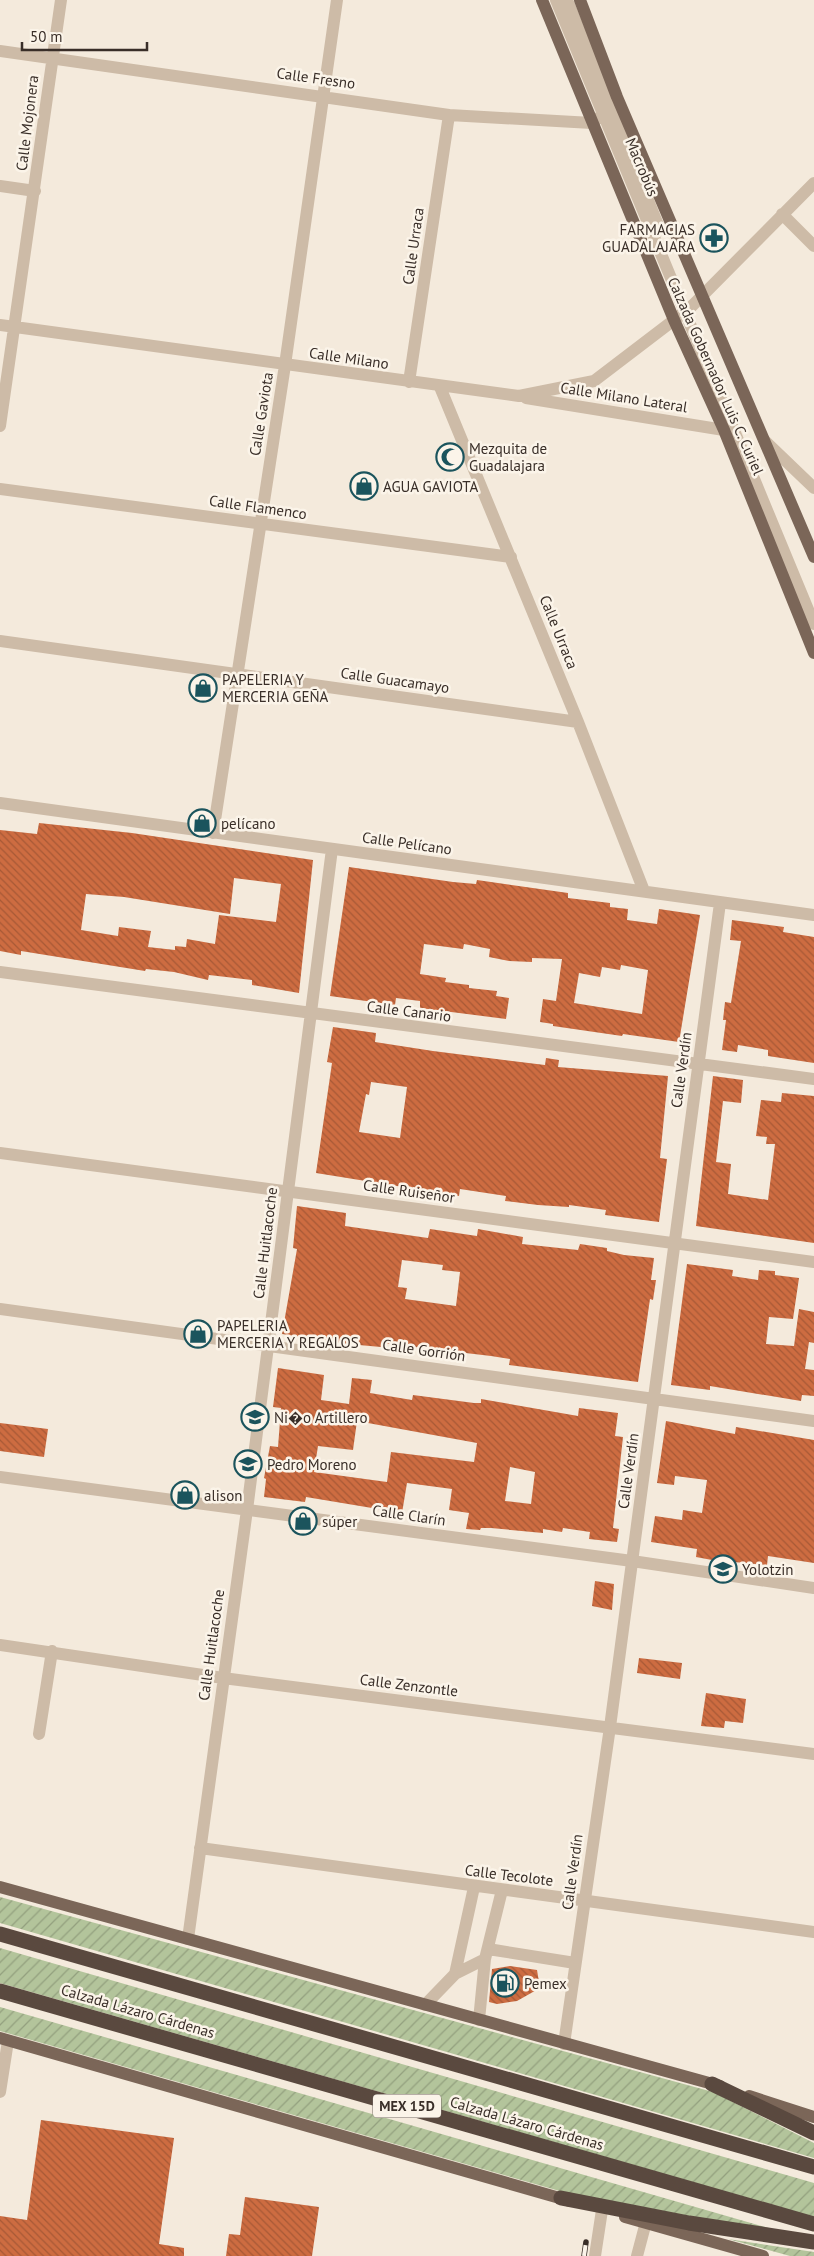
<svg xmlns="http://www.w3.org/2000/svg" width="814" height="2256" viewBox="0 0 814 2256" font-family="'PT Sans',sans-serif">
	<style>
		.garden { fill: url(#garden-furrows) }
		.building { fill: url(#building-back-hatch); fill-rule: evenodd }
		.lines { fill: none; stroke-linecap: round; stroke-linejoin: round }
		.minor { stroke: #cdbba7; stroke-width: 12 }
		.major { stroke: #7b6658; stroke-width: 12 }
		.highway { stroke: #5a493f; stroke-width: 15 }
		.rail-casing { stroke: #392e28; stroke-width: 5.5 }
		.rail { stroke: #fbf4e9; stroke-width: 4; stroke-dasharray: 11; stroke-linecap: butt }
		.labels { text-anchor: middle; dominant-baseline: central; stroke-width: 5; stroke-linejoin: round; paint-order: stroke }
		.shield { fill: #fbf4e9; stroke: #736962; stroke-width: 1 }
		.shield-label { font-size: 14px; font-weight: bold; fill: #392e28 }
		.street-label { font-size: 15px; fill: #392e28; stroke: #fbf4e9 }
		.poi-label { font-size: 15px; fill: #392e28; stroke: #fbf4e9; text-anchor: start }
	</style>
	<defs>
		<pattern id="garden-furrows" width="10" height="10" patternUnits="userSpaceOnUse" patternTransform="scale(1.25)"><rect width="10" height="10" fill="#b3c49b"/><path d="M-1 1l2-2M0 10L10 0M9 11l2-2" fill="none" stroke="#93a07e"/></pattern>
		<pattern id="building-back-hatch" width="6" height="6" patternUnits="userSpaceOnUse" patternTransform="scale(1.25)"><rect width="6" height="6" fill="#cd6c41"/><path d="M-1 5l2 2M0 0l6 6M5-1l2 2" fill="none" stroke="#a75936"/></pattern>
	</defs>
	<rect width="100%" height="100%" fill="#f4eadc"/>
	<!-- garden -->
	<path class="garden" d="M0 1897 713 2092 814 2143V2158L0 1923Z
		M0 1948 814 2183V2217L0 1983Z
		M0 2007 786 2233 591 2200 0 2031Z
		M728 2239 814 2252V2256H790Z"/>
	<!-- building -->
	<path class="building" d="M39 823 132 833 313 860 299 993 252 985V980L209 975 208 980 174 972 146 969 145 971 21 951V955L0 951V830L37 834ZM234 878 281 884 276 922 219 915 215 944 187 939 186 947 175 946V950L148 947 151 931 119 927 118 936 81 930 86 894 124 897 230 914Z
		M349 867 453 882 476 884 477 880 568 893V898L610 903V907L628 909 627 920 657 924 659 909 700 915 679 1042 623 1034 622 1036 553 1026V1024L540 1022 543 999 556 1001 562 959 532 958V962L509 961 489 957 490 949 464 944 463 949 424 944 420 974 446 978 445 982 469 985V988L497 991 496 996 509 998 506 1019 420 1008V1001L396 998 395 1005 330 996ZM621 965 648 970 642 1014 574 1003 579 973 600 977 602 967 620 970Z
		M732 920 784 927 783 932 814 937V1063L768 1056V1050L738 1045 737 1052 722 1050 726 1020H723L725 1002 731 1003 741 941 730 940Z
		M333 1027 376 1033 375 1042 433 1051 545 1065 546 1058 559 1060 558 1067 668 1076 660 1158 667 1159 659 1222 605 1215 606 1210 569 1205V1207L538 1205 505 1201 506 1196 460 1189 459 1196 316 1173 332 1063 327 1062ZM371 1082 407 1087 400 1138 359 1132 366 1094 369 1095Z
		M713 1076 743 1080 741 1103 723 1101 716 1162 731 1164 728 1194 768 1200 775 1144H766L767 1137 756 1136 761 1100 781 1102 782 1093 814 1096V1243L696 1226Z
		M297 1206 346 1213 345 1226 428 1238 430 1229 477 1236 478 1229 523 1237 522 1244 578 1250 580 1244 607 1248V1251L624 1255 654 1258 651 1280H656L653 1300 650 1299 638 1382 509 1365 510 1359 491 1356 381 1343V1347L348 1344 282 1334 297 1249 293 1248ZM402 1260 443 1265 442 1270 460 1272 456 1306 405 1299 407 1288 398 1287Z
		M687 1264 733 1270 732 1276 758 1280 759 1270 775 1271V1275L799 1278 793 1319 769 1317 766 1344 794 1346 799 1309 814 1312V1343L809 1342 805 1369 814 1370V1396L802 1395 801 1401 710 1386V1390L671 1385Z
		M278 1368 324 1375 321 1400 349 1404 352 1378 372 1380 370 1393 412 1400 413 1395 474 1403H481V1399L578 1416 579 1408 618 1413 615 1436 623 1437 613 1528 619 1529 617 1542 589 1539 590 1532 563 1528 562 1532 543 1529V1533L491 1528H481L480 1530 466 1529 469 1513 449 1510 452 1489 407 1483 402 1513 306 1497 305 1502 264 1497 266 1479 264 1478 270 1446 278 1447 281 1408 273 1407ZM357 1421 477 1443 474 1462 391 1452 387 1482 314 1472 318 1446 353 1450ZM510 1467 535 1472 531 1504 505 1501Z
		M666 1421 735 1434 736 1427 814 1440V1563L768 1556 767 1565 712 1560 696 1557 697 1549 651 1542 655 1516 682 1520 683 1510 702 1513 707 1480 675 1476 674 1485 657 1483Z
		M0 1423 48 1429 44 1457 0 1451Z
		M595 1581 614 1584 612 1610 592 1606Z
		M639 1658 682 1663 680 1679 637 1673Z
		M706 1693 746 1699 743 1723 725 1721 724 1728 701 1726Z
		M510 1966 537 1970 540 1988 517 2001 497 2004 489 2002 492 1969Z
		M41 2120 174 2138 159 2244 184 2248V2256H0V2216L27 2220Z
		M245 2197 319 2207 312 2256H226L229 2234 240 2235Z"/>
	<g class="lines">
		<!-- minor -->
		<path class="minor" d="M556 0 814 624
			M567 0 658 225
			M0 51 449 115 592 123 601 116
			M0 186 35 191
			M782 214 814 246
			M0 325 519 396 594 381 691 307 814 183
			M409 382 449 115
			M440 387 578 722 644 891
			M526 398 724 430
			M0 426 61 0
			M764 440 814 488
			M0 489 511 557
			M0 641 578 722
			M0 803 814 915
			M213 833 285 365 337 0
			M0 972 814 1079
			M0 1153 814 1262
			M0 1309 814 1421
			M0 1477 632 1561 814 1588
			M0 1645 223 1678 814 1754
			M39 1734 52 1651
			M200 1848 814 1932
			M188 1939 247 1510 332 849
			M488 1949 575 1963
			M455 1974 474 1887
			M425 2005 455 1974 485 1959
			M479 2020 485 1959 502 1890
			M564 2044 610 1727 720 903
			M0 2092 8 2041
			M595 2256 602 2210
			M637 2256 646 2222"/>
		<!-- major -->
		<path class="major" d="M542 0 674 320 724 430 814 653
			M580 0 617 97 814 557
			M0 1887 720 2086
			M0 2038 570 2201
			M749 2096 814 2117
			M625 2217 763 2256"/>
		<!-- highway -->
		<path class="highway" d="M0 1934 814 2167
			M0 1991 814 2224
			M712 2084 814 2133
			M561 2198 689 2223 814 2242"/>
		<!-- rail casing -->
		<g class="rail-casing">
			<path id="rail" d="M584 2256 586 2242"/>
		</g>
		<!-- rail -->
		<use href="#rail" class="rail"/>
	</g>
	<!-- icons -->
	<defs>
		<g id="pharmacy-ring" transform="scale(1.4375)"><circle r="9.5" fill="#fbf4e9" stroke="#1b545d" stroke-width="1.5"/><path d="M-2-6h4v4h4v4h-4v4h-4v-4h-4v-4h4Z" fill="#1b545d"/></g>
		<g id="mosque-ring" transform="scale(1.4375)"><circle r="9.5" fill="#fbf4e9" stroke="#1b545d" stroke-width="1.5"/><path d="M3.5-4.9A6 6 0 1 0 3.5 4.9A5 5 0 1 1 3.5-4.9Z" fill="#1b545d"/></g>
		<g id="shop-ring" transform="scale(1.4375)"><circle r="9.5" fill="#fbf4e9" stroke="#1b545d" stroke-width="1.5"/><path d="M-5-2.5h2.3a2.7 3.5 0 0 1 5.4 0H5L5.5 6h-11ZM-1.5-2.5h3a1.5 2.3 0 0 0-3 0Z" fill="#1b545d"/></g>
		<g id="school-ring" transform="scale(1.4375)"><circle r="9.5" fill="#fbf4e9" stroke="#1b545d" stroke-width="1.5"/><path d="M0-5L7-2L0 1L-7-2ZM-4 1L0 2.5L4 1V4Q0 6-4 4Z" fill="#1b545d"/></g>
		<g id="fuel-ring" transform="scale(1.4375)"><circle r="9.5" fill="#fbf4e9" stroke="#1b545d" stroke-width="1.5"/><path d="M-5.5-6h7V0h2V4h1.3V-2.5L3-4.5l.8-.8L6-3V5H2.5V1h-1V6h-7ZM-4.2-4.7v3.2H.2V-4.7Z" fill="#1b545d"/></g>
	</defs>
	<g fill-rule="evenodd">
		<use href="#pharmacy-ring" x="714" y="238"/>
		<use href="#mosque-ring" x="450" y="457"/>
		<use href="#shop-ring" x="364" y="486"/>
		<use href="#shop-ring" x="203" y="688"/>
		<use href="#shop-ring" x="202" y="823"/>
		<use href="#shop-ring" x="198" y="1334"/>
		<use href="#school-ring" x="255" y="1417"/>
		<use href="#school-ring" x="248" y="1464"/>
		<use href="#shop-ring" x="185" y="1495"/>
		<use href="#shop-ring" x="303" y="1521"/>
		<use href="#school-ring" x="723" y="1569"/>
		<use href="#fuel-ring" x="505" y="1983"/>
	</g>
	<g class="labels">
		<!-- shield labels -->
		<rect class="shield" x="373" y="2094.5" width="68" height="23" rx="4"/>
		<g class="shield-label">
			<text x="407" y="2106">MEX 15D</text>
		</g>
		<!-- street labels -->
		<g class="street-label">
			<text transform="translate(316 78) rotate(8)">Calle Fresno</text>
			<text transform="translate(27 123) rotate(-83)">Calle Mojonera</text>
			<text transform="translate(642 167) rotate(67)">Macrobús</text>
			<text transform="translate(413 246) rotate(-82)">Calle Urraca</text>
			<text transform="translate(349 358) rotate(8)">Calle Milano</text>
			<text transform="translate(716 376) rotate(66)">Calzada Gobernador Luis C. Curiel</text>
			<text transform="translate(624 397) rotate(9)">Calle Milano Lateral</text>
			<text transform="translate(261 414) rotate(-81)">Calle Gaviota</text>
			<text transform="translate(258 507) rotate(8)">Calle Flamenco</text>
			<text transform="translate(559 632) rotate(68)">Calle Urraca</text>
			<text transform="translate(395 680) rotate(8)">Calle Guacamayo</text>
			<text transform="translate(407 843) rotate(8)">Calle Pelícano</text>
			<text transform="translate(409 1011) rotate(7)">Calle Canario</text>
			<text transform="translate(681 1070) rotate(-82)">Calle Verdín</text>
			<text transform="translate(409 1191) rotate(8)">Calle Ruiseñor</text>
			<text transform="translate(265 1243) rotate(-83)">Calle Huitlacoche</text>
			<text transform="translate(424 1350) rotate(8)">Calle Gorrión</text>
			<text transform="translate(628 1471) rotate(-82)">Calle Verdín</text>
			<text transform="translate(409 1515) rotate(8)">Calle Clarín</text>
			<text transform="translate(211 1645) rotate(-82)">Calle Huitlacoche</text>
			<text transform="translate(409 1685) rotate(7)">Calle Zenzontle</text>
			<text transform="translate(572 1872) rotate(-82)">Calle Verdín</text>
			<text transform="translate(509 1875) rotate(7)">Calle Tecolote</text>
			<text transform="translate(138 2011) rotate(16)">Calzada Lázaro Cárdenas</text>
			<text transform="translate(527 2123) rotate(16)">Calzada Lázaro Cárdenas</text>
		</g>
		<!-- poi labels -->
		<g class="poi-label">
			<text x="695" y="229" text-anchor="end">FARMACIAS<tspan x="695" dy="17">GUADALAJARA</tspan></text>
			<text x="469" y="448">Mezquita de<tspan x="469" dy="17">Guadalajara</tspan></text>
			<text x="383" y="486">AGUA GAVIOTA</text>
			<text x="222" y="679">PAPELERIA Y<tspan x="222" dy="17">MERCERIA GEÑA</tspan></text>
			<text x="221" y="823">pelícano</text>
			<text x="217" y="1325">PAPELERIA<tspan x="217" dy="17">MERCERIA Y REGALOS</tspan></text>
			<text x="274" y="1417">Ni�o Artillero</text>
			<text x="267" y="1464">Pedro Moreno</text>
			<text x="204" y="1495">alison</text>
			<text x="322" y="1521">súper</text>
			<text x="742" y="1569">Yolotzin</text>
			<text x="524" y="1983">Pemex</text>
		</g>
	</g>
	<!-- scale -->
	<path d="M22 42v8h125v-8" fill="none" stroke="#392e28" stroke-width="2.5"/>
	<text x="30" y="42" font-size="15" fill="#392e28" stroke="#fbf4e9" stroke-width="4" paint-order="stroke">50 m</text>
</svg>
